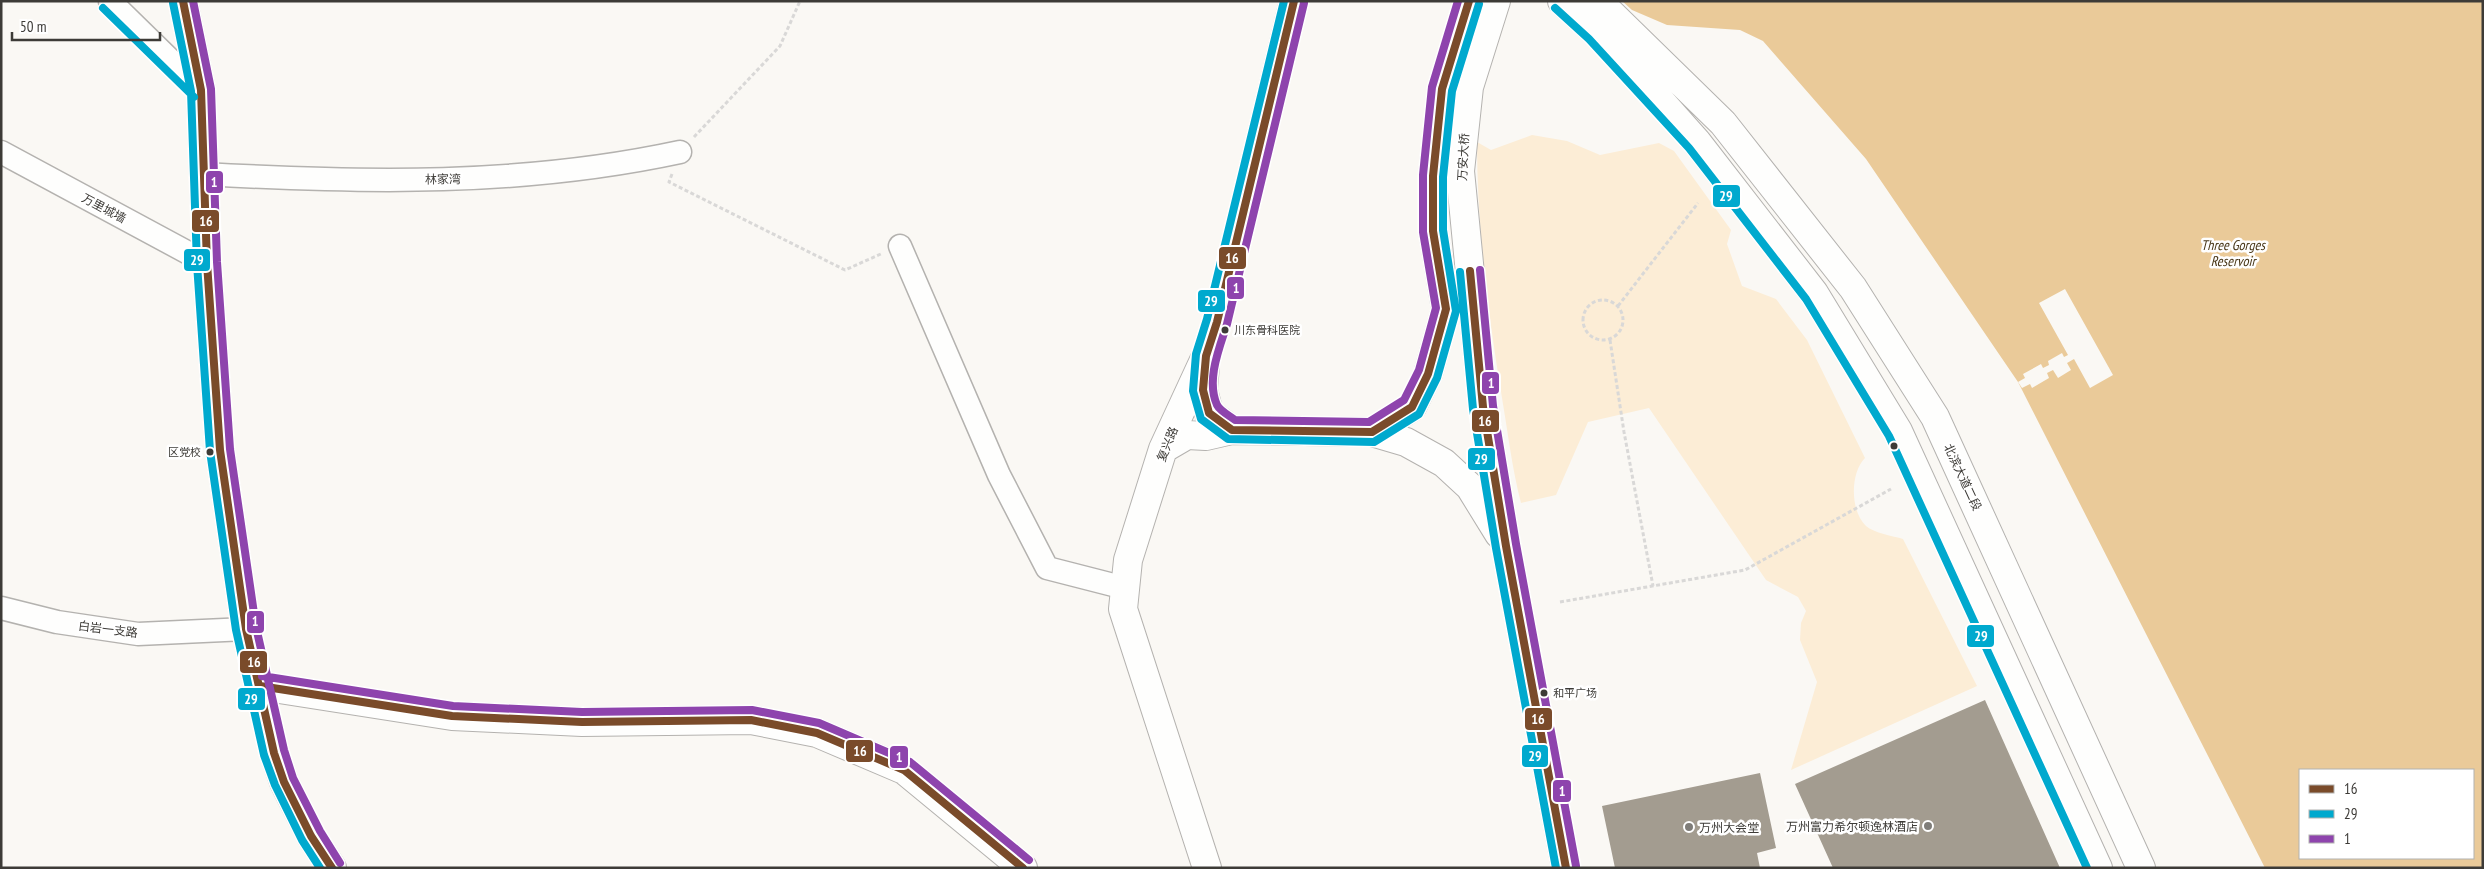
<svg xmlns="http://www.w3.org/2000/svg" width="2484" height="869" viewBox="0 0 2484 869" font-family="'PT Sans Narrow','Noto Sans SC',sans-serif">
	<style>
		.green { fill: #fcedd6 }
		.water { fill: #eaca99; fill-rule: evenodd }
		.pier { fill: #faf8f4 }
		.building { fill: #a39c90 }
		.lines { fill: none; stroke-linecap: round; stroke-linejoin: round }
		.minor-casing { stroke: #b4b2af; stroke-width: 25 }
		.major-casing { stroke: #b4b2af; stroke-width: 30 }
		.path { stroke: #d9d8d7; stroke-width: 3; stroke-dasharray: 4 2.5; stroke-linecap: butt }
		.minor { stroke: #fefefd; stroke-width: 22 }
		.major { stroke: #fefefd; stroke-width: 28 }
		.bus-1-casing { stroke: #fff; stroke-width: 11 }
		.bus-2-casing { stroke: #fff; stroke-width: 11 }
		.bus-3-casing { stroke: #fff; stroke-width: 11 }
		.bus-1 { stroke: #7a4b2a; stroke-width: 8 }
		.bus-2 { stroke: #00a9ce; stroke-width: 8 }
		.bus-3 { stroke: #8e44ad; stroke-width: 8 }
		.bus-dot { fill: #3d3b37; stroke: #fff; stroke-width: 2 }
		.poi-dot { fill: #7f7d79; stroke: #fff; stroke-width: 2 }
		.labels { text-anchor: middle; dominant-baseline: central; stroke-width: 5; stroke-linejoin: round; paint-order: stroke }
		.bus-label { font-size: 11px; fill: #3d3b37; stroke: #fff; text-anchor: start }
		.street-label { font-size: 12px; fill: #3d3b37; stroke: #fff }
		.poi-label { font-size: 12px; fill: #3d3b37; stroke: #fff; text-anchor: end }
		.water-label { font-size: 14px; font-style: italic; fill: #493718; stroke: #fff }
		.line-badge { stroke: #fff; stroke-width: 2 }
		.badge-label { font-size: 14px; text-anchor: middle; font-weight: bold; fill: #fff }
	</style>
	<rect width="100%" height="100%" fill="#faf8f4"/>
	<!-- green -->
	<path class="green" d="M1532 135 1567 141 1600 155 1659 143 1674 151 1731 230 1727 244 1742 286 1776 299 1807 340 1865 458C1850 473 1850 511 1866 526 1874 533 1893 536 1903 539L1977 686 1791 770 1817 682 1800 640 1801 623 1806 611 1798 597 1766 580 1649 408 1588 422 1556 495 1521 503C1512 468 1508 433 1502 398 1488 313 1477 229 1477 142L1491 150Z"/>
	<!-- water -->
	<path class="water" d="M1622 1H2483V868H2265L2018 382 1866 159 1763 41 1740 30 1667 25 1632 10ZM2300 770H2473V858H2300Z"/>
	<!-- pier -->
	<path class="pier" d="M2065 289 2113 375 2090 388 2074 359 2067 363 2071 370 2058 378 2053 370 2047 373 2049 378 2032 388 2030 384 2022 388 2018 382 2025 378 2023 374 2041 364 2043 368 2049 365 2048 361 2062 353 2064 357 2068 355 2039 303Z"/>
	<!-- building -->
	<path class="building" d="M1985 700 2060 868H1833L1795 784Z
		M1760 773 1776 848 1757 853 1760 868H1615L1602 806Z"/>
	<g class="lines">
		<!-- minor casing -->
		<g class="minor-casing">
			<path id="minor" d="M110 1 201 90
				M1 152 207 263
				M204 174C365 183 522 186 680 152
				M900 246 999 475 1047 568 1125 588
				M1 608 57 622 138 634 246 629"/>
		</g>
		<!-- major casing -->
		<g class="major-casing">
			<path id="major" d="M183 1 201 90 207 263 220 450 246 629 274 753 284 782 311 836 332 868
				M1496 1 1469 87 1460 171 1483 407 1506 546 1566 868
				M1562 1 1596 32 1649 88 1697 142 1814 293 1898 431 2098 868
				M1598 1 1723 123 1853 288 1935 417 2141 868
				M1205 365 1203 390 1209 413 1232 430
				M1372 432 1412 407 1428 374 1446 309 1433 231V176L1442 89 1469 1
				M1163 449 1187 435 1206 436 1232 430 1372 432 1406 442 1444 463 1470 487 1499 534
				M260 686 452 716 582 722 751 720 817 733 904 770 1023 868
				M1207 868 1123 609 1128 560 1163 449 1206 356 1217 322 1294 1"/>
		</g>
		<!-- path -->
		<path class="path" d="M694 137 780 46 800 1
			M672 174 669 182 845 270 883 253
			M1583 320a20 20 0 1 1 40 0a20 20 0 1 1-40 0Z
			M1618 306 1698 203
			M1610 340 1624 432 1653 586
			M1560 602 1745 570 1891 489"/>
		<!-- minor -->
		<use href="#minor" class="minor"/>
		<!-- major -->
		<use href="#major" class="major"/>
		<!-- bus-1 casing -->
		<g class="bus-1-casing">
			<path id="bus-1" d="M183 1 201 90 207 263 220 450 246 629 274 753 284 782 311 836 332 868
				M1294 1 1217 322 1206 356 1203 390 1209 413 1232 430 1372 432 1412 407 1428 374 1446 309 1433 231V176L1442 89 1469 1
				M1470 271 1483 407 1506 546 1566 868
				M260 686 452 716 582 722 751 720 817 733 904 770 1023 868"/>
		</g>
		<!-- bus-2 casing -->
		<g class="bus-2-casing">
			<path id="bus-2" d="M1284 1 1207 319 1196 354 1193 391 1201 419 1228 439 1374 442 1419 414 1437 378 1456 311 1443 230V177L1452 91 1479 4
				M173 3 191 91 197 264 210 451 236 630 264 755 275 785 302 840 320 868
				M103 8 194 97
				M1555 8 1589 39 1689 148 1806 299 1889 436 2087 868
				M1460 272 1473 409 1496 548 1556 868"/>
		</g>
		<!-- bus-3 casing -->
		<g class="bus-3-casing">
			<path id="bus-3" d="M193 1 211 89 217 262 230 449 256 627 284 750 293 778 320 831 340 863
				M1304 3 1227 324C1219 349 1206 380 1217 405 1220 411 1230 416 1235 420L1369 422 1404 400 1419 370 1436 308 1423 232V175L1432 87 1458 1
				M1480 270 1493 406 1516 544 1576 866
				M262 676 453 706 582 712 752 710 819 723 910 762 1029 860"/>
		</g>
		<!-- bus-1 -->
		<use href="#bus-1" class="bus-1"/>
		<!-- bus-2 -->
		<use href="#bus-2" class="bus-2"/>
		<!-- bus-3 -->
		<use href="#bus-3" class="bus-3"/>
	</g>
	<!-- markers -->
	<g class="bus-dot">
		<circle cx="1225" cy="330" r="4.5"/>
		<circle cx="1894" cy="446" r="4.5"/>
		<circle cx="210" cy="452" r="4.5"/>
		<circle cx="1544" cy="693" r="4.5"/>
	</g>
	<g class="poi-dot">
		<circle cx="1928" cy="826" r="5"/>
		<circle cx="1689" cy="827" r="5"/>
	</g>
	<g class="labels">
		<!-- bus labels -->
		<g class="bus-label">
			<text x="1234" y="330">川东骨科医院</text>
			<text x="201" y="452" text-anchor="end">区党校</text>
			<text x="1553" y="693">和平广场</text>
		</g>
		<!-- street labels -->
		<g class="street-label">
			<text transform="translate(1463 157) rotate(-87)">万安大桥</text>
			<text transform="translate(443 179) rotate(-1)">林家湾</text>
			<text transform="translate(104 208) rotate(28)">万里城墙</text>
			<text transform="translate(1167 444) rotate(-68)">复兴路</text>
			<text transform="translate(1963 477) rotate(65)">北滨大道二段</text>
			<text transform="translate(108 629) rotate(7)">白岩一支路</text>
		</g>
		<!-- poi labels -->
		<g class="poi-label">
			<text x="1918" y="826">万州富力希尔顿逸林酒店</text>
			<text x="1699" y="827" text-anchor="start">万州大会堂</text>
		</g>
		<!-- water labels -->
		<g class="water-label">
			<text x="2233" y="245">Three Gorges<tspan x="2233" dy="16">Reservoir</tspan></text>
		</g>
	</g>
	<g class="line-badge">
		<rect x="205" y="170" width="19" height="24" rx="5" fill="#8e44ad"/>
		<rect x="1712" y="184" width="29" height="24" rx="5" fill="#00a9ce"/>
		<rect x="191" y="209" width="29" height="24" rx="5" fill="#7a4b2a"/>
		<rect x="1218" y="246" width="29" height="24" rx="5" fill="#7a4b2a"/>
		<rect x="183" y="248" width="28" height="24" rx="5" fill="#00a9ce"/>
		<rect x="1226" y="276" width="19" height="24" rx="5" fill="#8e44ad"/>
		<rect x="1197" y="289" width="29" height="24" rx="5" fill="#00a9ce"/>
		<rect x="1481" y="371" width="19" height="24" rx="5" fill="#8e44ad"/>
		<rect x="1471" y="409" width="29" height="24" rx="5" fill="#7a4b2a"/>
		<rect x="1467" y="447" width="29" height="24" rx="5" fill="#00a9ce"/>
		<rect x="246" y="610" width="19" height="24" rx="5" fill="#8e44ad"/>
		<rect x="1966" y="624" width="29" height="24" rx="5" fill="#00a9ce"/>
		<rect x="239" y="650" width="29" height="24" rx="5" fill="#7a4b2a"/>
		<rect x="237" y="687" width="29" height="24" rx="5" fill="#00a9ce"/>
		<rect x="1524" y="707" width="29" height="24" rx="5" fill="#7a4b2a"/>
		<rect x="845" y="739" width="29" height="24" rx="5" fill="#7a4b2a"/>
		<rect x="1521" y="744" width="28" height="24" rx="5" fill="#00a9ce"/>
		<rect x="889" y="745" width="20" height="24" rx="5" fill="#8e44ad"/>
		<rect x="1552" y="779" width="20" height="24" rx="5" fill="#8e44ad"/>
	</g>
	<g class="badge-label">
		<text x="214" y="187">1</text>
		<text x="1726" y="201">29</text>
		<text x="206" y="226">16</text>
		<text x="1232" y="263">16</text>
		<text x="197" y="265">29</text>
		<text x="1236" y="293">1</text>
		<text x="1211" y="306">29</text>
		<text x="1491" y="388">1</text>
		<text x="1485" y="426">16</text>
		<text x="1481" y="464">29</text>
		<text x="255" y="626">1</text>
		<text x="1981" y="641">29</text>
		<text x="254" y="667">16</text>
		<text x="251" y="704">29</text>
		<text x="1538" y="724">16</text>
		<text x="860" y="756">16</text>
		<text x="1535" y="761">29</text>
		<text x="899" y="762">1</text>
		<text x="1562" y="796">1</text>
	</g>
	<!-- border -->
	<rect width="2484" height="869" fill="none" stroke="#3d3b37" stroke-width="5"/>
	<!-- legend -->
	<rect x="2299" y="769" width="175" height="90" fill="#ffffff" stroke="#b1b1af"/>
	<rect x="2309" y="785" width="25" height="8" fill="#7a4b2a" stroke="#b1b1af"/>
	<text x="2344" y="794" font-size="15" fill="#3d3b37">16</text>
	<rect x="2309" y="810" width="25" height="8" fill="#00a9ce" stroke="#b1b1af"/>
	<text x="2344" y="819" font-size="15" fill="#3d3b37">29</text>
	<rect x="2309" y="835" width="25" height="8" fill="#8e44ad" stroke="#b1b1af"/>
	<text x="2344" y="844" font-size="15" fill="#3d3b37">1</text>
	<!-- scale -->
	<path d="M12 32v8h148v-8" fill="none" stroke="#3d3b37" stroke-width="2.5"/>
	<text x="20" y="32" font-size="15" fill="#3d3b37" stroke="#ffffff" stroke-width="4" paint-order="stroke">50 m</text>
</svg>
